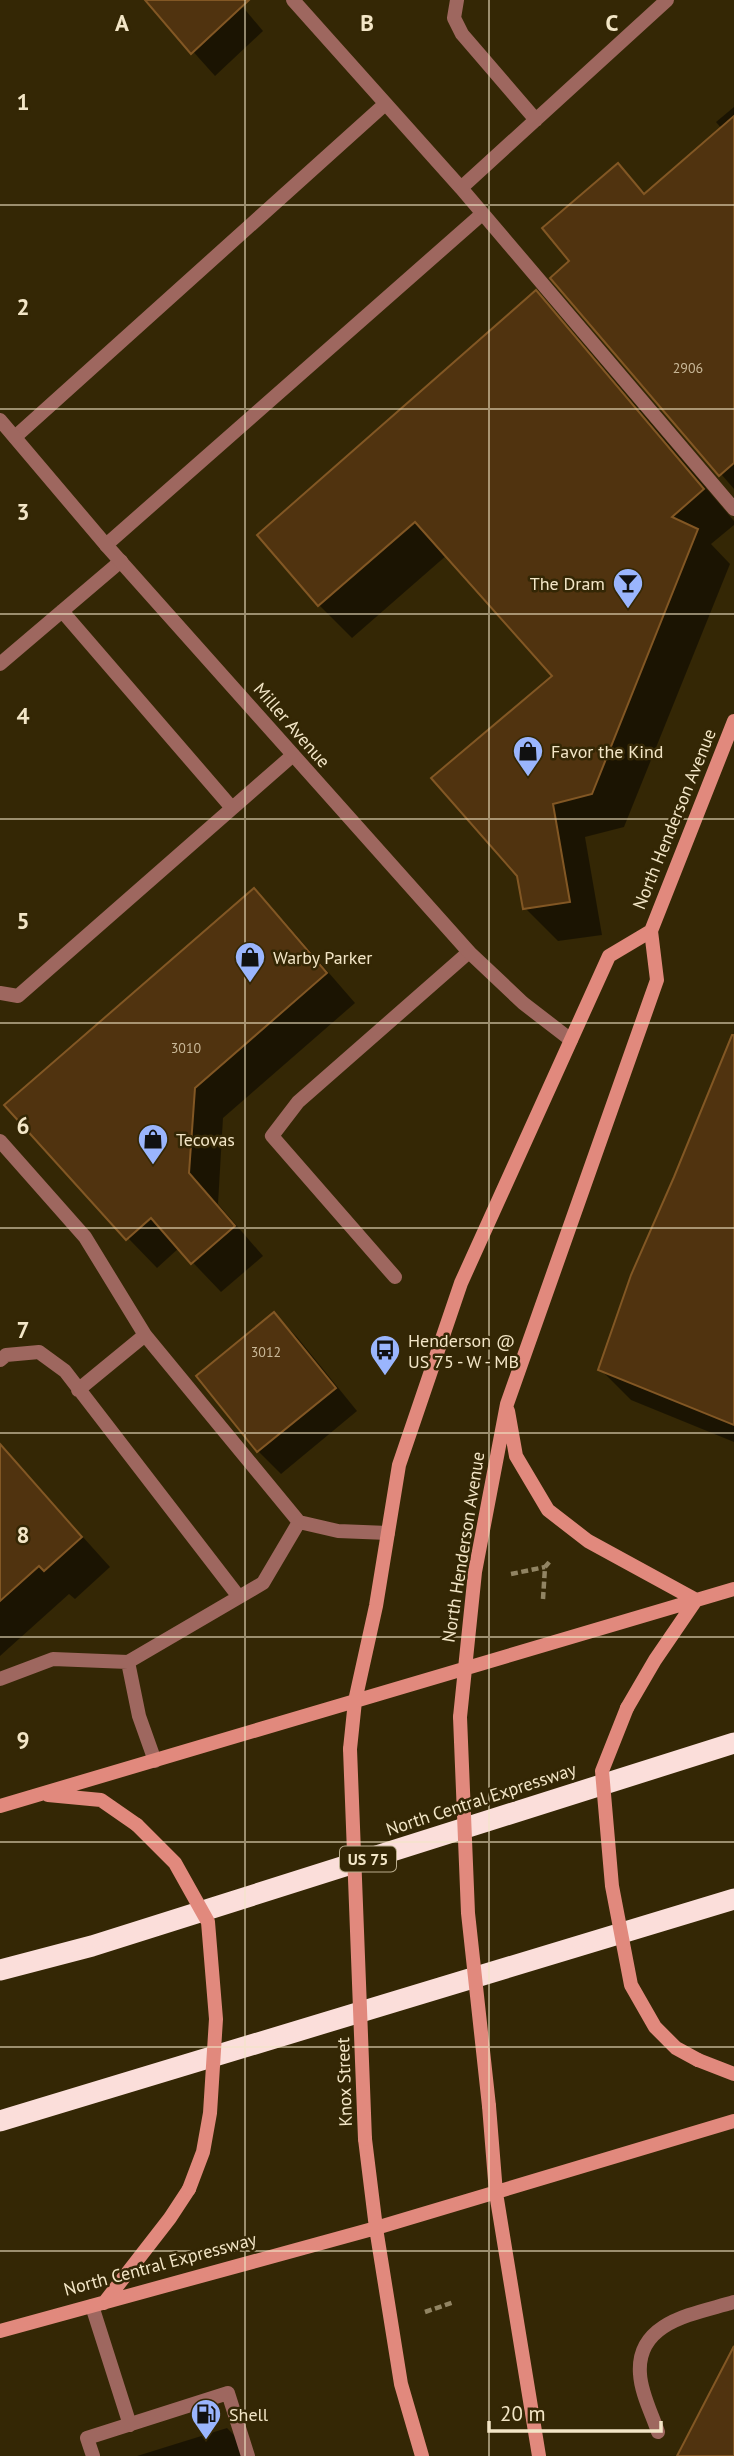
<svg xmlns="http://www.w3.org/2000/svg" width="734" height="2456" viewBox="0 0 734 2456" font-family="'PT Sans',sans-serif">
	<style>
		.shadow { fill: #0007 }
		.building { fill: #50330f; stroke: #825724; stroke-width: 2 }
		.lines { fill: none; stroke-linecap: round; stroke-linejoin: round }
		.path { stroke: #918463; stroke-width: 4.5; stroke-dasharray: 7 3.5; stroke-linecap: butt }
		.lane { stroke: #9e675f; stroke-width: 14 }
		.street { stroke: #9e675f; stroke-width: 14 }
		.secondary { stroke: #e1897d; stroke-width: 14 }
		.highway { stroke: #fbdeda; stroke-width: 21 }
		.secondary-bridge { stroke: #e1897d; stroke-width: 14 }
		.grid { fill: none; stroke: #f3e6c7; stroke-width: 2; stroke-opacity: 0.55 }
		.labels { text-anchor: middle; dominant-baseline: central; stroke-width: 5; stroke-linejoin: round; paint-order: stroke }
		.number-label { font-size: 14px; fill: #cab999 }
		.shield { fill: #342705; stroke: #baad8d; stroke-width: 2 }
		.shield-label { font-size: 16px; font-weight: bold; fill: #f3e6c7 }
		.poi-label { font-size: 18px; fill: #f3e6c7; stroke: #342705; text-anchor: start }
		.street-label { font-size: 18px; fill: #f3e6c7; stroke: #342705 }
		.grid-label { font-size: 23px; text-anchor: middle; font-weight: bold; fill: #f3e6c7; stroke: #342705; stroke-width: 5; stroke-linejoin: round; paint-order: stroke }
	</style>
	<rect width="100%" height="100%" fill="#342705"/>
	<!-- shadow -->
	<path class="shadow" d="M147 0H237L263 31 215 76Z
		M734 107V489L552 278 572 261 618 165 646 194 722 129 716 122Z
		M535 293 568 326 734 521V525L711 544 730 564 624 827 585 837 602 935 558 941 525 908 554 676 447 555 352 638 319 605Z
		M253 891 283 920 355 1003 223 1118 218 1204 263 1256 221 1292 179 1248 157 1268 128 1238Z
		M734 1117V1442L631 1400 600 1369Z
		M274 1314 297 1337 357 1411 281 1474 258 1451Z
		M0 1445 110 1567 75 1599 69 1594 0 1656Z
		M227 2428 255 2456H137Z"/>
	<!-- building -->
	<path class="building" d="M145 0H249L191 54Z
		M734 116V463L719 476 550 278 569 261 542 228 618 163 644 194Z
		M536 290 704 489 672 517 698 529 592 794 553 804 570 902 523 909 517 876 431 778 552 676 415 522 318 606 257 535Z
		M254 888 327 973 195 1088 189 1173 235 1226 191 1264 151 1218 126 1240 4 1105Z
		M732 1035H734V1425L598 1370 631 1275 674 1177Z
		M274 1312 336 1388 257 1452 196 1376Z
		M0 1444 82 1537 44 1571 39 1566 0 1601Z
		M734 2346V2456H677Z"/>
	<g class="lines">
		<!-- path -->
		<path class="path" d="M511 1574 545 1567
			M543 1599 545 1567 551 1560
			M425 2312 454 2302"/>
		<!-- lane -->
		<path class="lane" d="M293 0 461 188 734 509
			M457 0 454 18 462 34 536 120
			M461 188 667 0
			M15 437 384 105
			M106 545 482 214
			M62 611 232 808
			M0 664 121 561
			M0 993 18 996 293 755
			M0 1141 85 1237 145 1335 299 1522 338 1531 388 1533
			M395 1277 272 1136 298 1102 469 952
			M0 1360 6 1355 39 1352 65 1371 239 1597
			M78 1390 145 1335
			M128 1662 139 1716 155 1761
			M0 1679 53 1659 128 1662 263 1583 299 1522
			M92 2306 130 2425
			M658 2432C652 2414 641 2393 640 2374 636 2321 695 2314 734 2302
			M93 2456 87 2438 228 2393 248 2456"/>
		<!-- street -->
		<path class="street" d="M0 420 106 545 469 952 523 1003 571 1040"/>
		<!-- secondary -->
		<path class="secondary" d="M508 1411 516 1456 548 1510 588 1541 696 1600
			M627 1708 655 1660 696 1600
			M460 1717 475 1572 507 1404 657 980 651 931 734 721
			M350 1749 355 1701 376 1606 399 1465 461 1283 609 956 651 931
			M48 1795 101 1800 137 1825
			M0 1806 734 1589
			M698 2060 734 2074
			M489 2106 496 2193 539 2456
			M365 2139 376 2228 401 2384 422 2456
			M104 2303 170 2218 189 2189
			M0 2331 376 2228 734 2121"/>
		<!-- highway -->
		<path class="highway" d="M0 1970 92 1946 734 1743
			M0 2121 734 1899"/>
		<!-- secondary-bridge -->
		<path class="secondary-bridge" d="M627 1708 602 1771 612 1886 631 1985 655 2027 676 2048 698 2060
			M460 1717 468 1913 489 2106
			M350 1749 365 2139
			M137 1825 175 1863 208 1922 216 2019 210 2113 203 2152 189 2189"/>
	</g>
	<!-- grid -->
	<path class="grid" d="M245 0V2456M489 0V2456M0 205H734M0 409H734M0 614H734M0 819H734M0 1023H734M0 1228H734M0 1433H734M0 1637H734M0 1842H734M0 2047H734M0 2251H734"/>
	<!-- icons -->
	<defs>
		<g id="bar-pin" transform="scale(1.575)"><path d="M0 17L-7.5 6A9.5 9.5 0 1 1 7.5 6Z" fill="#9ab5fd" stroke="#342705"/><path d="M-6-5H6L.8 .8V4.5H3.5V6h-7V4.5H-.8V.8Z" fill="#111"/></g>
		<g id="shop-pin" transform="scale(1.575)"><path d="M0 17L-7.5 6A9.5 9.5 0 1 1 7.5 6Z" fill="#9ab5fd" stroke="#342705"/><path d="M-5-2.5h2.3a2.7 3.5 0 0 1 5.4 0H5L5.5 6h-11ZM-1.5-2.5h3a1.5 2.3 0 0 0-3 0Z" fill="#111"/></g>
		<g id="bus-pin" transform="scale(1.575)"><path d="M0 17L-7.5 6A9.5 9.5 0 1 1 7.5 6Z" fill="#9ab5fd" stroke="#342705"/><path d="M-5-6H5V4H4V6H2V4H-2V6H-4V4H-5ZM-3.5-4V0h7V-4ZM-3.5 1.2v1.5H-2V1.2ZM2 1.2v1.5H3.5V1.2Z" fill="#111"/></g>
		<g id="fuel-pin" transform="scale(1.575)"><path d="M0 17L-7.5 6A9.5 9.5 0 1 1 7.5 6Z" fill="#9ab5fd" stroke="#342705"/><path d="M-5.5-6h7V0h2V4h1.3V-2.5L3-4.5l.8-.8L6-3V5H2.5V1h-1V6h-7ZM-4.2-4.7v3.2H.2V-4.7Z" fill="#111"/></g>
	</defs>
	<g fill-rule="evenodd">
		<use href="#bar-pin" x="628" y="583"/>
		<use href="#shop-pin" x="528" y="751"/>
		<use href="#shop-pin" x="250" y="957"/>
		<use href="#shop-pin" x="153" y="1139"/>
		<use href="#bus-pin" x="385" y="1350"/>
		<use href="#fuel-pin" x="206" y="2414"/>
	</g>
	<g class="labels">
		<!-- number labels -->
		<g class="number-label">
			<text x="688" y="368">2906</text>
			<text x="186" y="1048">3010</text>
			<text x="266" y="1352">3012</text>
		</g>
		<!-- shield labels -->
		<rect class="shield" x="340" y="1846.5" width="56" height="25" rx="5"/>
		<g class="shield-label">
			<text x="368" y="1859">US 75</text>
		</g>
		<!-- poi labels -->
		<g class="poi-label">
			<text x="605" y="583" text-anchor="end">The Dram</text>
			<text x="551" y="751">Favor the Kind</text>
			<text x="273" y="957">Warby Parker</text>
			<text x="176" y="1139">Tecovas</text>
			<text x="408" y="1340">Henderson @<tspan x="408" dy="21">US 75 - W - MB</tspan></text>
			<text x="229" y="2414">Shell</text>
		</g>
		<!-- street labels -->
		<g class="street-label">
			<text transform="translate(292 725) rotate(49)">Miller Avenue</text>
			<text transform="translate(674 819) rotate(-68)">North Henderson Avenue</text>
			<text transform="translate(463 1547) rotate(-81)">North Henderson Avenue</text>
			<text transform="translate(481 1799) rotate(-18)">North Central Expressway</text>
			<text transform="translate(344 2082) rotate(-92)">Knox Street</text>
			<text transform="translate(160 2264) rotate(-15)">North Central Expressway</text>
		</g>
	</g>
	<g class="grid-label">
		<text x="122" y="31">A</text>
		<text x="367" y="31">B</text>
		<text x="612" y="31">C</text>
		<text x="23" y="110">1</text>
		<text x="23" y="315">2</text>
		<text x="23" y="520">3</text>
		<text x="23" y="724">4</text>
		<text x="23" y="929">5</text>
		<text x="23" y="1134">6</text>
		<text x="23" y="1338">7</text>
		<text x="23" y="1543">8</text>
		<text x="23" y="1748">9</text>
	</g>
	<!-- scale -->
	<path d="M489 2421v10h172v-10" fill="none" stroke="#f3e6c7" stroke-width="3.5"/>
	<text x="500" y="2421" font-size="21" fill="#f3e6c7" stroke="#342705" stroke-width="5" paint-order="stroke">20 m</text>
</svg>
